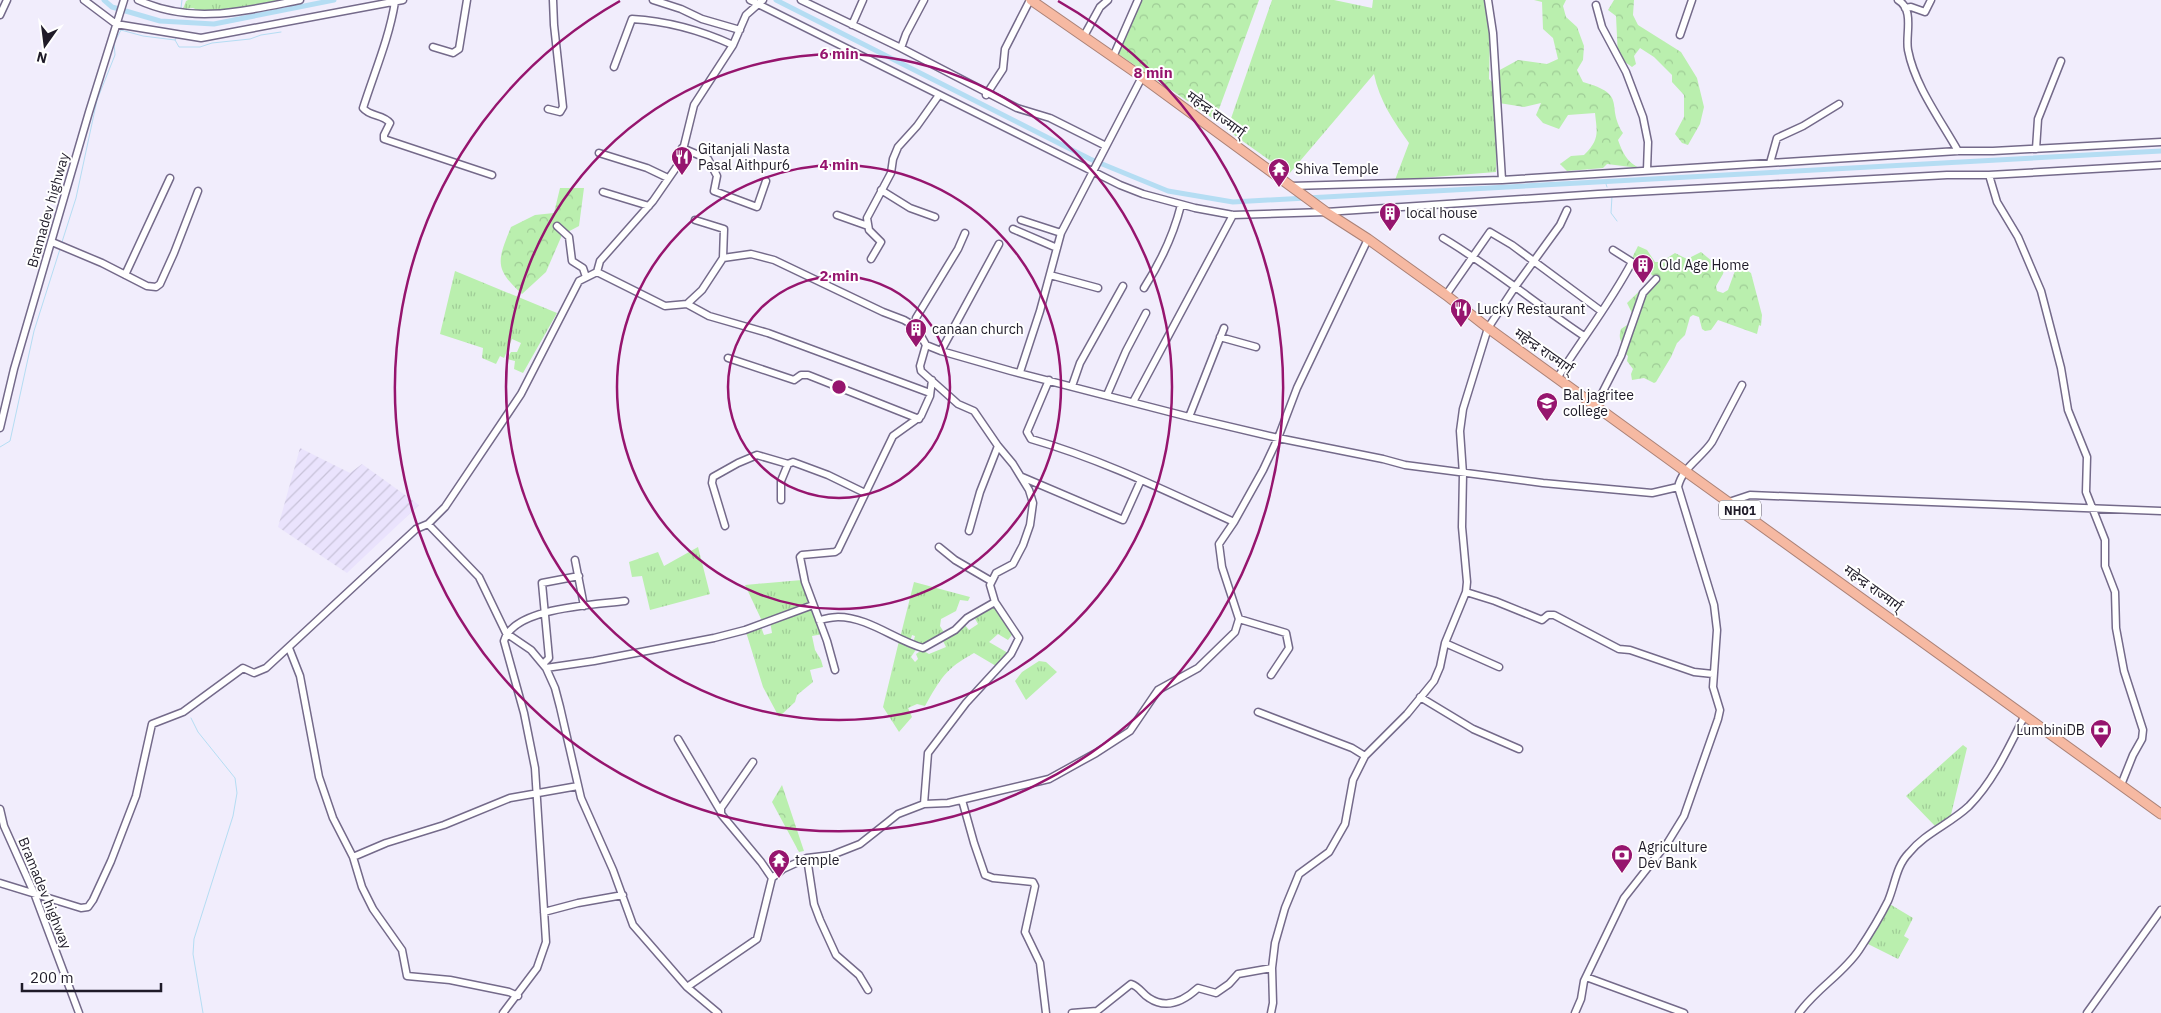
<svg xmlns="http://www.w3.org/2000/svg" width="2161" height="1013" viewBox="0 0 2161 1013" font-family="'IBM Plex Sans','Noto Sans Devanagari',sans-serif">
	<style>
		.industrial { fill: url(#industrial-furrows) }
		.grass { fill: url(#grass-tufts) }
		.forest { fill: url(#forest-crowns) }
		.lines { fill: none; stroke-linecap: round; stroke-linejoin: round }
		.stream { stroke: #b5ddf3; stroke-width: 1 }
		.canal { stroke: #b5ddf3; stroke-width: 5 }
		.minor-casing { stroke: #746a8a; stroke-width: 9 }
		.highway-casing { stroke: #ab8277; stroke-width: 11 }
		.minor { stroke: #fff; stroke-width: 6 }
		.highway { stroke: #f6b9a2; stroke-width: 9 }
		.ring { fill: none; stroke: #96156e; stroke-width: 2.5 }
		.labels { text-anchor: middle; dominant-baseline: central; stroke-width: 4; stroke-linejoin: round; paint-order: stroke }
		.shield { fill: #fff; stroke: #625f68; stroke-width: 1 }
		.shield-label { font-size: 12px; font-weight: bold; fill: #1f1b28 }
		.street-label { font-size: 14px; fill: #1f1b28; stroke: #fff }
		.poi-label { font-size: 14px; fill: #1f1b28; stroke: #fff; text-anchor: start }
		.centre { fill: #96156e; stroke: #fff; stroke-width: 2.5 }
		.ring-label { font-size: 15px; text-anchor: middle; font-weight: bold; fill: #96156e; stroke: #fff; stroke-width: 4; stroke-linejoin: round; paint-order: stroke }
	</style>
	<defs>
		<pattern id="industrial-furrows" width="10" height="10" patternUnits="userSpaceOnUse" patternTransform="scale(1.25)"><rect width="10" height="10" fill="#eae3fd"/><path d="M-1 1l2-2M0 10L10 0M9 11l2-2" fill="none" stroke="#c8c2d9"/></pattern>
		<pattern id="grass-tufts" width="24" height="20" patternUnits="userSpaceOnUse" patternTransform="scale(1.25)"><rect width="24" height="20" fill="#baefae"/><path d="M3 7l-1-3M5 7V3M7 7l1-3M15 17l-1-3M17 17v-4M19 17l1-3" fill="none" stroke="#9fcc96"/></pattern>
		<pattern id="forest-crowns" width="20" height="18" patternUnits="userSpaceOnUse" patternTransform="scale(1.25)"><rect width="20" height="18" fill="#baefae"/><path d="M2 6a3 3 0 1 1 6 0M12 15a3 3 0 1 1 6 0" fill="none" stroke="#9fcc96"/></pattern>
	</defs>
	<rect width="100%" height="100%" fill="#f1edfc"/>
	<!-- industrial -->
	<path class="industrial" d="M300 448 350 473 362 464 419 505 347 573 278 527Z"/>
	<!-- grass -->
	<path class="grass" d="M188 0H291L255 7 204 13 193 8 183 9 186 1Z
		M1272 0H1334L1372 8 1373 0H1485L1490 34 1489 79 1493 83 1497 139 1496 172 1395 180 1409 143C1394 122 1379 100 1374 74L1289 174 1227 130Z
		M455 271 557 313 523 373 514 369 515 361 507 359 511 352H517L521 343 512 339 504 358 500 356 496 364 482 358 483 348 440 334Z
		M698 547 710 594 650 610 642 576 632 577 629 562 658 552 664 566Z
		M802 580 812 605 762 621 745 585Z
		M914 582 970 597 968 601 960 600 956 611 941 619 940 626 945 634 921 646 913 643 915 636 912 635 910 642 900 638Z
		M996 605 1014 632 1008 640 998 634 989 642 1008 653 996 666 974 653C945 669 941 678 925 706L917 704 908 708 912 717 899 732 883 707 899 641 917 648 911 657 915 662 918 659 916 654 922 650 929 654 946 647 942 639 964 624 969 630 978 624 974 617Z
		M813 606 823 634 812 636 815 650 821 660 823 667 810 670 813 682 797 695 795 702 779 717 763 687 746 632 760 624 764 635 772 633 770 621Z
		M1039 661 1046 662 1057 672 1026 700 1015 681 1022 672Z
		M1963 745 1967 748 1950 819 1935 826 1906 796Z
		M1888 903 1913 918 1904 936 1909 939 1898 959 1866 943Z"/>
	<!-- forest -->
	<path class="forest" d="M1141 0H1259L1215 120 1117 53Z
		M1534 0H1566L1563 6 1566 17 1577 27 1584 46 1583 60 1577 70 1583 82C1629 95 1605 105 1623 133L1618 140C1623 153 1626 161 1639 168L1607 164 1603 168 1567 171 1560 164 1571 156 1584 155C1600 139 1597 133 1595 113L1568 115 1559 129 1543 123 1536 115 1541 103 1524 107 1499 103 1498 71 1518 60 1547 64 1558 59 1553 38 1543 29 1542 2Z
		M1614 0H1634L1633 15 1638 25 1681 52 1697 78 1704 107 1700 124 1688 145 1682 143 1675 134 1684 117V95L1672 82V75L1654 57 1640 48 1634 56 1636 64 1632 67 1618 57 1616 16 1608 10Z
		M560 188H584L579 226 562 235 546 272 522 294C493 268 498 260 511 227L535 215 554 213Z
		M1638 246 1647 250 1655 262H1661L1675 253 1687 259 1701 252 1713 262 1725 266 1723 274 1716 286 1717 291 1723 293 1728 290 1736 268 1740 266 1751 273 1762 315 1761 326 1759 325 1757 334 1718 320 1711 330 1705 331 1702 329 1699 317 1693 315 1690 317 1685 335 1677 343 1671 357 1656 382 1654 383 1644 378 1632 380 1631 374 1633 369 1627 361 1628 356 1622 351 1624 346C1619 340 1619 336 1621 329L1630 323 1633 315 1627 303 1654 277 1644 267 1634 265 1633 256Z
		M782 785 804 851 799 852 772 802Z"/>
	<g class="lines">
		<!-- stream -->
		<path class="stream" d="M181 8 182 0
			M177 36 175 40 179 47H200L212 43 250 39 261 35 281 32
			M1605 181 1607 187
			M1612 196 1611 213 1617 221
			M62 242 76 198 97 100 115 55 114 43 121 30 143 36 175 40
			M0 447 10 441 34 331 60 249
			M191 718 198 732 235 778 237 793 233 816 194 939 193 954 203 1013"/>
		<!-- canal -->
		<path class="canal" d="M104 0 112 7 160 21 214 24 334 0
			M776 0 1090 159 1168 191 1233 202 2161 151"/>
		<!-- minor casing -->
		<g class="minor-casing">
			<path id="minor" d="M84 0 116 24 201 38 403 0
				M138 0C192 25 244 11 300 0
				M653 0 681 9 702 19 740 30
				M750 0 1120 185 1143 194 1195 208 1233 215 1326 212 1598 194 1947 175H1989L2161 165
				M801 0 901 48 1017 108 1050 118 1106 146
				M1488 0 1493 33 1502 180
				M1898 0C1915 10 1905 35 1908 50 1915 86 1940 119 1958 151
				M395 2C389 39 374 73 363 108 370 117 383 114 390 123L384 135V139L492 175
				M1596 5 1602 27 1626 72 1643 117 1648 142 1647 170
				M1905 8 1911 7 1925 12 1931 0
				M0 15 7 0
				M852 25 863 0
				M1680 35 1692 0
				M1084 36 1100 7 1108 0
				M433 47 453 53 459 49 467 0
				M901 48 906 34 924 0
				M1113 57 1138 0
				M614 67 632 19C667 21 700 30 733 45
				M986 95 1003 69 1005 49 1030 0
				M548 109 560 112 563 107 554 25 553 0
				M682 148 708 159 717 176 714 191 757 207 766 181
				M2036 149 2038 119 2061 61
				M599 153 647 168 668 178
				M1770 163 1777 138 1803 126 1839 104
				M1989 175 1997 202 2018 237 2041 291 2061 368 2068 410 2087 457 2086 492 2105 540V566L2115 592 2116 628 2124 671 2143 730 2142 739 2133 755 2121 785
				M1291 186 1502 180 1958 151H1993L2161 142
				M881 190 910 208 935 217
				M603 192 649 206
				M837 215 868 226
				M695 220 724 229 723 258
				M1021 220 1061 233
				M557 226 569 237 572 261 583 268 586 277
				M1013 229 1057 248
				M1443 238C1492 267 1536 304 1584 336
				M52 242 102 263 147 286 156 287 160 284 174 253 198 191
				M871 259 881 242 869 230 867 218 891 173 893 159 898 147 917 126 939 95
				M597 272 665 306 687 304 702 290 723 258 751 254 774 260 883 312 904 320 916 327 926 345 920 366 921 371 958 404 974 411 998 446 1013 464 1029 490 1033 503 1030 525 1023 545 1013 564 996 573 990 585 995 602 1019 638 1011 654 966 703 928 753 924 804
				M125 275 170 178
				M1050 275 1098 288
				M1144 288C1160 263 1174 233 1181 205
				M1446 295 1490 232 1512 245 1601 311
				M687 304 709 316 768 333 930 393
				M916 327V318L958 249 965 233
				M1220 337 1256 347
				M926 345 941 351 1011 371 1189 417 1278 438 1383 459 1405 465 1543 483 1652 493 1678 487
				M941 351 999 244
				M728 358 794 380 801 375H808L919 419
				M1020 372 1040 311 1061 233 1142 77
				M1558 377C1582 339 1611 302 1632 262L1613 250
				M1049 380 1027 432 1031 439C1101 459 1168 492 1234 522
				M1072 386 1080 363 1123 286
				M1107 395 1126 351 1146 313
				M1133 402 1233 215
				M1596 405 1621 356 1643 293 1656 279
				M1189 417 1224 328
				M0 428 14 369 89 112 124 0
				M1022 477 1123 520 1141 480
				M781 500V481L788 464 793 462 828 475 865 493
				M1729 502 1750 495 2161 511
				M428 524 479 577 506 633 531 650 546 668 555 688 560 707 581 798 613 870 633 925 687 987 718 1013
				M725 526 712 483 713 477 738 463 757 455 788 464
				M969 531 980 492 998 446
				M939 547 955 560 991 581
				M575 560 584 606
				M1466 592 1495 601 1542 620 1548 615H1554L1619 649 1630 650 1694 672 1713 674
				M1239 619 1286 633 1289 648 1271 675
				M819 620C825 619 832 617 838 617 868 617 895 640 923 648L955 630 967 618 995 602
				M1445 643 1499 667
				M289 648 300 676 319 777 333 818 353 857 362 887 373 909 402 950 407 976 450 980 509 992 518 996
				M543 664 549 658 542 583 579 576
				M546 668 594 661 714 638 745 630 813 605
				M835 670 827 641 805 582 800 557 802 555 835 552 838 550 893 436 921 416 930 396 932 380
				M1420 697 1473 729 1519 749
				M1258 712 1352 748 1365 756
				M678 739 721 812
				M753 762 721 808V814L761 862 772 878
				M962 800 974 843 985 875 993 878 1033 882 1035 886 1025 932 1040 963 1046 1013
				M0 809 4 826 34 893 79 1013
				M353 857 386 843 444 825 510 798 578 786
				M807 858 814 904 820 920 836 955 859 975 868 990
				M0 883 81 908 88 907 93 900 111 861 136 796 152 724 183 712 243 668 254 673 266 668 416 529 428 524 445 507 521 394 579 281 597 272 600 261 653 201 680 162 694 105 733 45 746 15 763 0
				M544 912 578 903 623 895
				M1586 977 1684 1013
				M687 987 757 939 772 878 783 869 807 858 832 855 860 844 898 814 924 804 948 803 1049 779 1096 753 1130 731 1158 690 1198 668 1235 632 1239 619 1222 567 1219 544 1234 522 1263 470 1278 438 1297 388 1368 239
				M503 1013 537 968 546 942 535 768 524 713 504 641C514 607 595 605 625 601
				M1072 1013 1097 1011 1131 984C1140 987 1142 994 1149 998 1167 1010 1185 1000 1198 988L1216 993 1229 984 1238 974 1272 968
				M1271 1013 1273 1003 1272 968 1275 943 1285 908 1299 874 1329 852 1345 824 1353 780 1365 756 1407 714 1434 681 1440 667 1445 643 1466 592 1467 582 1462 527 1463 474 1460 431 1463 409 1488 328 1515 287 1560 225 1567 210
				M1575 1013 1581 999 1584 981 1624 898 1668 842 1684 816 1718 719 1720 710 1713 687 1717 630 1714 605 1678 487C1682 468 1701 458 1712 442L1742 385
				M1799 1013C1817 988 1843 974 1859 950 1869 935 1880 917 1888 901 1895 885 1896 866 1909 853 1925 833 1950 824 1969 806 1993 782 2009 747 2024 717
				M2087 1013 2161 910"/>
		</g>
		<!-- highway casing -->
		<g class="highway-casing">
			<path id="highway" d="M1031 0 1142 77 1326 212 1368 239 1446 295 1488 328 1685 471 2161 814"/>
		</g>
		<!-- minor -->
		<use href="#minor" class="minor"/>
		<!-- highway -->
		<use href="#highway" class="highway"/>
	</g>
	<!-- distance rings -->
	<g class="ring">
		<circle cx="839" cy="387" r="111"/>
		<circle cx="839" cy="387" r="222"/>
		<circle cx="839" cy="387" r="333"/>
		<path d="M1058 1A444 444 0 1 1 620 1"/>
	</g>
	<!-- icons -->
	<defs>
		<g id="restaurant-pin" transform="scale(1.125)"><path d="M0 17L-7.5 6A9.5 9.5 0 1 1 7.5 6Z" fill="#96156e" stroke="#fff"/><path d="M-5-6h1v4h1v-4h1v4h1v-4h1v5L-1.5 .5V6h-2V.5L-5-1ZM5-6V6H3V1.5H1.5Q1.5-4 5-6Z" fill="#fff"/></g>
		<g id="temple-pin" transform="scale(1.125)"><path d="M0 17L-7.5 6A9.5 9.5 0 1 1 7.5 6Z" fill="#96156e" stroke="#fff"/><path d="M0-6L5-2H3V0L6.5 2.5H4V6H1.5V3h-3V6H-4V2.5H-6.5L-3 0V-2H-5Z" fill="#fff"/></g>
		<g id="building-pin" transform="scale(1.125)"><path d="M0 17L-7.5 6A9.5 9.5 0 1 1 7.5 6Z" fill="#96156e" stroke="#fff"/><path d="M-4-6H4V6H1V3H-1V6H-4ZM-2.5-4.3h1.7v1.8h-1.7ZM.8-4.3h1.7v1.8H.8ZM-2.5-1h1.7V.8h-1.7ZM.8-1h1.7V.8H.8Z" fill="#fff"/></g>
		<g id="university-pin" transform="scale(1.125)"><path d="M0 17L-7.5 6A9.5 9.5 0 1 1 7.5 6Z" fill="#96156e" stroke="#fff"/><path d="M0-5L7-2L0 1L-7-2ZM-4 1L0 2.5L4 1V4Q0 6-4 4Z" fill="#fff"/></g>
		<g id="bank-pin" transform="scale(1.125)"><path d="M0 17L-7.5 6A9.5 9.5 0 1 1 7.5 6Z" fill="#96156e" stroke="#fff"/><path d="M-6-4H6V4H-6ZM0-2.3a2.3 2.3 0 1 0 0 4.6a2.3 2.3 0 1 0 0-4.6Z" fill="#fff"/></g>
	</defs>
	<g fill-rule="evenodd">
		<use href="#restaurant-pin" x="682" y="157"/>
		<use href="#temple-pin" x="1279" y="169"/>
		<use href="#building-pin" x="1390" y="213"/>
		<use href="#building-pin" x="1643" y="265"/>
		<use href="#restaurant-pin" x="1461" y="309"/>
		<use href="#building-pin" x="916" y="329"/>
		<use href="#university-pin" x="1547" y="403"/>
		<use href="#bank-pin" x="2101" y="730"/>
		<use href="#bank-pin" x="1622" y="855"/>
		<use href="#temple-pin" x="779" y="860"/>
	</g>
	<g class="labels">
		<!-- shield labels -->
		<rect class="shield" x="1719" y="500.5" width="42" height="19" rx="4"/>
		<g class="shield-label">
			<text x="1740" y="510">NH01</text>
		</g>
		<!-- street labels -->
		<g class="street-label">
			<text transform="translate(1216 114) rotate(36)">महेन्द्र राज्मार्ग्</text>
			<text transform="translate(48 210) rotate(-74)">Bramadev highway</text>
			<text transform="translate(1544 351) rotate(35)">महेन्द्र राज्मार्ग्</text>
			<text transform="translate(1873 588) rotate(36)">महेन्द्र राज्मार्ग्</text>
			<text transform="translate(45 893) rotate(68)">Bramadev highway</text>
		</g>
		<!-- poi labels -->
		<g class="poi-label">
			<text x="698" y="149">Gitanjali Nasta<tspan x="698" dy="16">Pasal Aithpur6</tspan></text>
			<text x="1295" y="169">Shiva Temple</text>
			<text x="1406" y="213">local house</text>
			<text x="1659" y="265">Old Age Home</text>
			<text x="1477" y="309">Lucky Restaurant</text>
			<text x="932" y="329">canaan church</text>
			<text x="1563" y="395">Bal jagritee<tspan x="1563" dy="16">college</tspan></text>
			<text x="2085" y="730" text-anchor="end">LumbiniDB</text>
			<text x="1638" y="847">Agriculture<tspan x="1638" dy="16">Dev Bank</tspan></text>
			<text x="795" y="860">temple</text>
		</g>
	</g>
	<circle cx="839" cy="387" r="8" class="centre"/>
	<g class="ring-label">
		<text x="839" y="59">6 min</text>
		<text x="1153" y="78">8 min</text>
		<text x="839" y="170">4 min</text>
		<text x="839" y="281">2 min</text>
	</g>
	<!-- north arrow -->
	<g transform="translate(45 45) rotate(194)" stroke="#ffffff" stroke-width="4" paint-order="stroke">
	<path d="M0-4L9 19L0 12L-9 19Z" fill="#1f1b28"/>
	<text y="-8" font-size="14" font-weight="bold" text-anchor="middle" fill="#1f1b28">N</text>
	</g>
	<!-- scale -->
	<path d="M22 983v8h139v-8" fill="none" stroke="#1f1b28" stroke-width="2.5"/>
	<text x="30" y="983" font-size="15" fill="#1f1b28" stroke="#ffffff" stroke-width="4" paint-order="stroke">200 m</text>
</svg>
